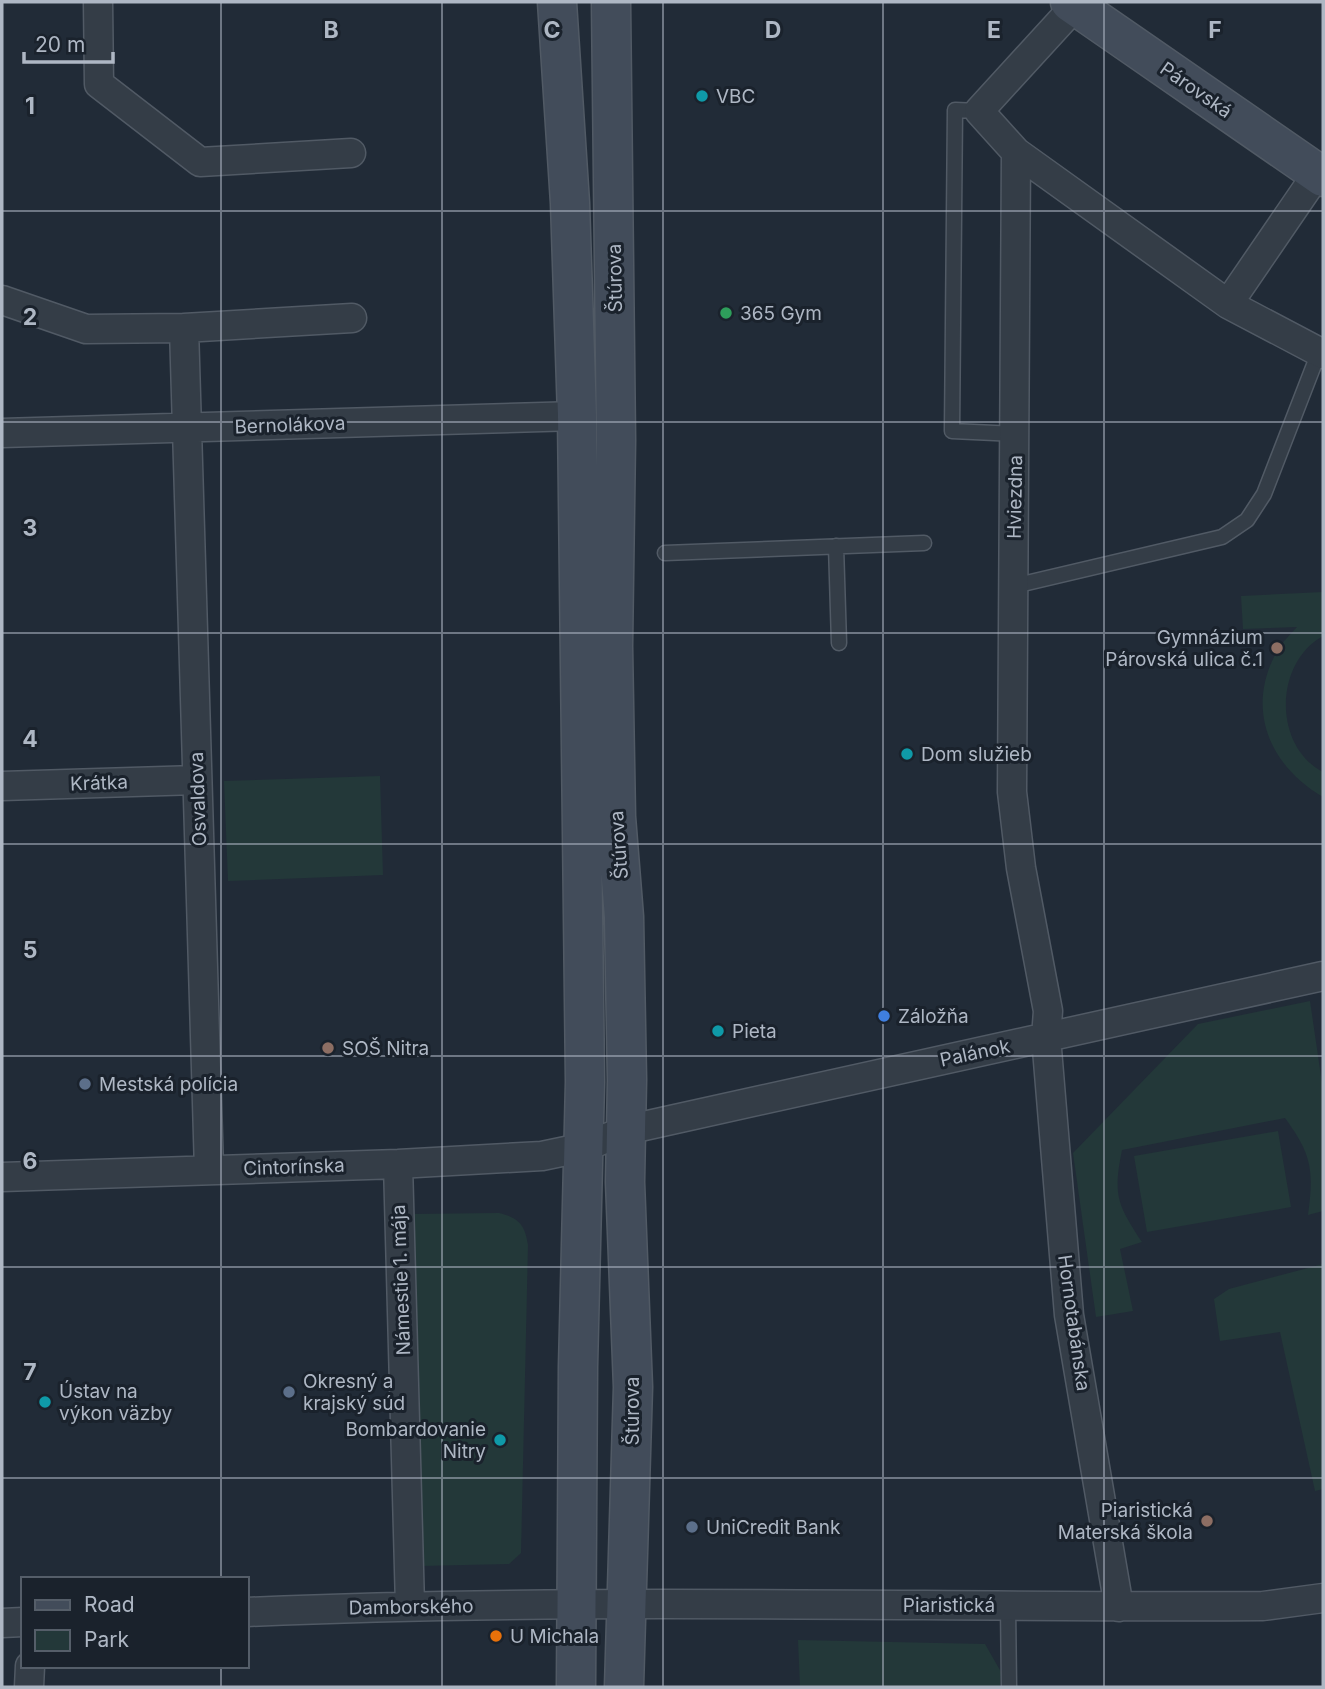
<svg xmlns="http://www.w3.org/2000/svg" width="1325" height="1689" viewBox="0 0 1325 1689" font-family="Inter,sans-serif">
	<style>
		.green { fill: #233839 }
		.lines { fill: none; stroke-linecap: round; stroke-linejoin: round }
		.lane-casing { stroke: #515a65; stroke-width: 17 }
		.street-casing { stroke: #515a65; stroke-width: 31 }
		.secondary-casing { stroke: #515a65; stroke-width: 41 }
		.lane { stroke: #343d47; stroke-width: 14 }
		.street { stroke: #343d47; stroke-width: 28 }
		.secondary { stroke: #424c5a; stroke-width: 38 }
		.grid { fill: none; stroke: #aeb7c4; stroke-width: 2; stroke-opacity: 0.55 }
		.culture-dot { fill: #0f9aa8; stroke: #1a222c; stroke-width: 2.5 }
		.leisure-dot { fill: #2e9e5b; stroke: #1a222c; stroke-width: 2.5 }
		.education-dot { fill: #8d6e63; stroke: #1a222c; stroke-width: 2.5 }
		.shop-dot { fill: #3f7fe0; stroke: #1a222c; stroke-width: 2.5 }
		.service-dot { fill: #5c6f8a; stroke: #1a222c; stroke-width: 2.5 }
		.food-dot { fill: #e8710a; stroke: #1a222c; stroke-width: 2.5 }
		.labels { text-anchor: middle; dominant-baseline: central; stroke-width: 6; stroke-linejoin: round; paint-order: stroke }
		.street-label { font-size: 19px; fill: #aeb7c4; stroke: #1a222c }
		.poi-label { font-size: 19px; fill: #aeb7c4; stroke: #1a222c; text-anchor: start }
		.grid-label { font-size: 23px; text-anchor: middle; font-weight: bold; fill: #aeb7c4; stroke: #1a222c; stroke-width: 6; stroke-linejoin: round; paint-order: stroke }
	</style>
	<rect width="100%" height="100%" fill="#212b37"/>
	<!-- green -->
	<path class="green" d="M1323 592V636C1274 663 1273 746 1323 772V797C1268 765 1244 706 1279 648 1284 640 1291 634 1297 627L1243 629 1241 596Z
		M380 776 383 875 228 881 224 781Z
		M1310 1001 1323 1090V1211L1308 1215C1314 1170 1312 1155 1285 1118L1122 1150C1113 1195 1117 1204 1142 1242L1120 1249 1133 1311 1096 1317 1073 1153 1198 1024Z
		M1278 1131 1291 1207 1147 1232 1134 1156Z
		M499 1213C519 1218 525 1225 528 1245L521 1553 509 1564 420 1566 412 1214Z
		M1323 1264V1489L1315 1491 1280 1332 1220 1341 1214 1299 1229 1289Z
		M798 1640 985 1644 1001 1672 1000 1687H800Z"/>
	<g class="lines">
		<!-- lane casing -->
		<g class="lane-casing">
			<path id="lane" d="M979 111 955 110 952 431 1016 434
				M836 546 839 643
				M665 553 924 543
				M1014 586 1222 537 1247 520 1264 494 1319 352
				M1008 1606 1009 1687"/>
		</g>
		<!-- street casing -->
		<g class="street-casing">
			<path id="street" d="M98 2 99 84 200 162 351 153
				M1075 6 979 111 1016 152 1228 304 1323 354
				M1016 152 1012 792 1021 868 1048 1011 1046 1037 1069 1315 1119 1607
				M2 300 86 329 184 328
				M1228 304 1317 174
				M2 433 577 416
				M2 786 197 780
				M398 1164 410 1606
				M209 1170 184 328 352 318
				M2 1177 398 1164 542 1156 585 1147 626 1130 671 1120 1323 976
				M247 1612C585 1597 924 1608 1263 1606L1323 1598
				M2 1623 23 1622
				M29 1687 30 1666"/>
		</g>
		<!-- secondary casing -->
		<g class="secondary-casing">
			<path id="secondary" d="M557 2 570 203 577 416 585 1082 578 1367 576 1687
				M611 2 616 440 613 646 616 817 624 917 627 1080 625 1182 633 1387 624 1687
				M1070 2 1323 177"/>
		</g>
		<!-- lane -->
		<use href="#lane" class="lane"/>
		<!-- street -->
		<use href="#street" class="street"/>
		<!-- secondary -->
		<use href="#secondary" class="secondary"/>
	</g>
	<!-- grid -->
	<path class="grid" d="M221 2V1579M442 2V1687M663 2V1687M883 2V1687M1104 2V1687M2 211H1323M2 422H1323M2 633H1323M2 844H1323M2 1056H1323M2 1267H1323M2 1478H1323M221 1666V1687"/>
	<!-- markers -->
	<g class="culture-dot">
		<circle cx="702" cy="96" r="7"/>
		<circle cx="907" cy="754" r="7"/>
		<circle cx="718" cy="1031" r="7"/>
		<circle cx="45" cy="1402" r="7"/>
		<circle cx="500" cy="1440" r="7"/>
	</g>
	<circle class="leisure-dot" cx="726" cy="313" r="7"/>
	<g class="education-dot">
		<circle cx="1277" cy="648" r="7"/>
		<circle cx="328" cy="1048" r="7"/>
		<circle cx="1207" cy="1521" r="7"/>
	</g>
	<circle class="shop-dot" cx="884" cy="1016" r="7"/>
	<g class="service-dot">
		<circle cx="85" cy="1084" r="7"/>
		<circle cx="289" cy="1392" r="7"/>
		<circle cx="692" cy="1527" r="7"/>
	</g>
	<circle class="food-dot" cx="496" cy="1636" r="7"/>
	<g class="labels">
		<!-- street labels -->
		<g class="street-label">
			<text transform="translate(1196 90) rotate(35)">Párovská</text>
			<text transform="translate(615 278) rotate(-91)">Štúrova</text>
			<text transform="translate(290 425) rotate(-2)">Bernolákova</text>
			<text transform="translate(1015 497) rotate(-89)">Hviezdna</text>
			<text transform="translate(99 783) rotate(-2)">Krátka</text>
			<text transform="translate(198 799) rotate(-92)">Osvaldova</text>
			<text transform="translate(619 845) rotate(-94)">Štúrova</text>
			<text transform="translate(975 1053) rotate(-12)">Palánok</text>
			<text transform="translate(294 1167) rotate(-2)">Cintorínska</text>
			<text transform="translate(401 1280) rotate(-92)">Námestie 1. mája</text>
			<text transform="translate(1074 1323) rotate(82)">Hornotabánska</text>
			<text transform="translate(632 1411) rotate(-90)">Štúrova</text>
			<text x="949" y="1605">Piaristická</text>
			<text transform="translate(411 1607) rotate(-1)">Damborského</text>
		</g>
		<!-- poi labels -->
		<g class="poi-label">
			<text x="716" y="96">VBC</text>
			<text x="740" y="313">365 Gym</text>
			<text x="1263" y="637" text-anchor="end">Gymnázium<tspan x="1263" dy="22">Párovská ulica č.1</tspan></text>
			<text x="921" y="754">Dom služieb</text>
			<text x="898" y="1016">Záložňa</text>
			<text x="732" y="1031">Pieta</text>
			<text x="342" y="1048">SOŠ Nitra</text>
			<text x="99" y="1084">Mestská polícia</text>
			<text x="303" y="1381">Okresný a<tspan x="303" dy="22">krajský súd</tspan></text>
			<text x="59" y="1391">Ústav na<tspan x="59" dy="22">výkon väzby</tspan></text>
			<text x="486" y="1429" text-anchor="end">Bombardovanie<tspan x="486" dy="22">Nitry</tspan></text>
			<text x="1193" y="1510" text-anchor="end">Piaristická<tspan x="1193" dy="22">Materská škola</tspan></text>
			<text x="706" y="1527">UniCredit Bank</text>
			<text x="510" y="1636">U Michala</text>
		</g>
	</g>
	<g class="grid-label">
		<text x="331" y="38">B</text>
		<text x="552" y="38">C</text>
		<text x="773" y="38">D</text>
		<text x="994" y="38">E</text>
		<text x="1215" y="38">F</text>
		<text x="30" y="114">1</text>
		<text x="30" y="325">2</text>
		<text x="30" y="536">3</text>
		<text x="30" y="747">4</text>
		<text x="30" y="958">5</text>
		<text x="30" y="1169">6</text>
		<text x="30" y="1380">7</text>
	</g>
	<!-- border -->
	<rect width="1325" height="1689" fill="none" stroke="#aeb7c4" stroke-width="7"/>
	<!-- legend -->
	<rect x="21" y="1577" width="228" height="91" fill="#1a222c" stroke="#555e69" stroke-width="2"/>
	<rect x="35" y="1600" width="35" height="10" fill="#424c5a" stroke="#555e69" stroke-width="2"/>
	<text x="84" y="1612" font-size="21" fill="#aeb7c4">Road</text>
	<rect x="35" y="1630" width="35" height="21" fill="#233839" stroke="#555e69" stroke-width="2"/>
	<text x="84" y="1647" font-size="21" fill="#aeb7c4">Park</text>
	<!-- scale -->
	<path d="M24 52v10h89v-10" fill="none" stroke="#aeb7c4" stroke-width="3.5"/>
	<text x="35" y="52" font-size="21" fill="#aeb7c4" stroke="#1a222c" stroke-width="5" paint-order="stroke">20 m</text>
</svg>
